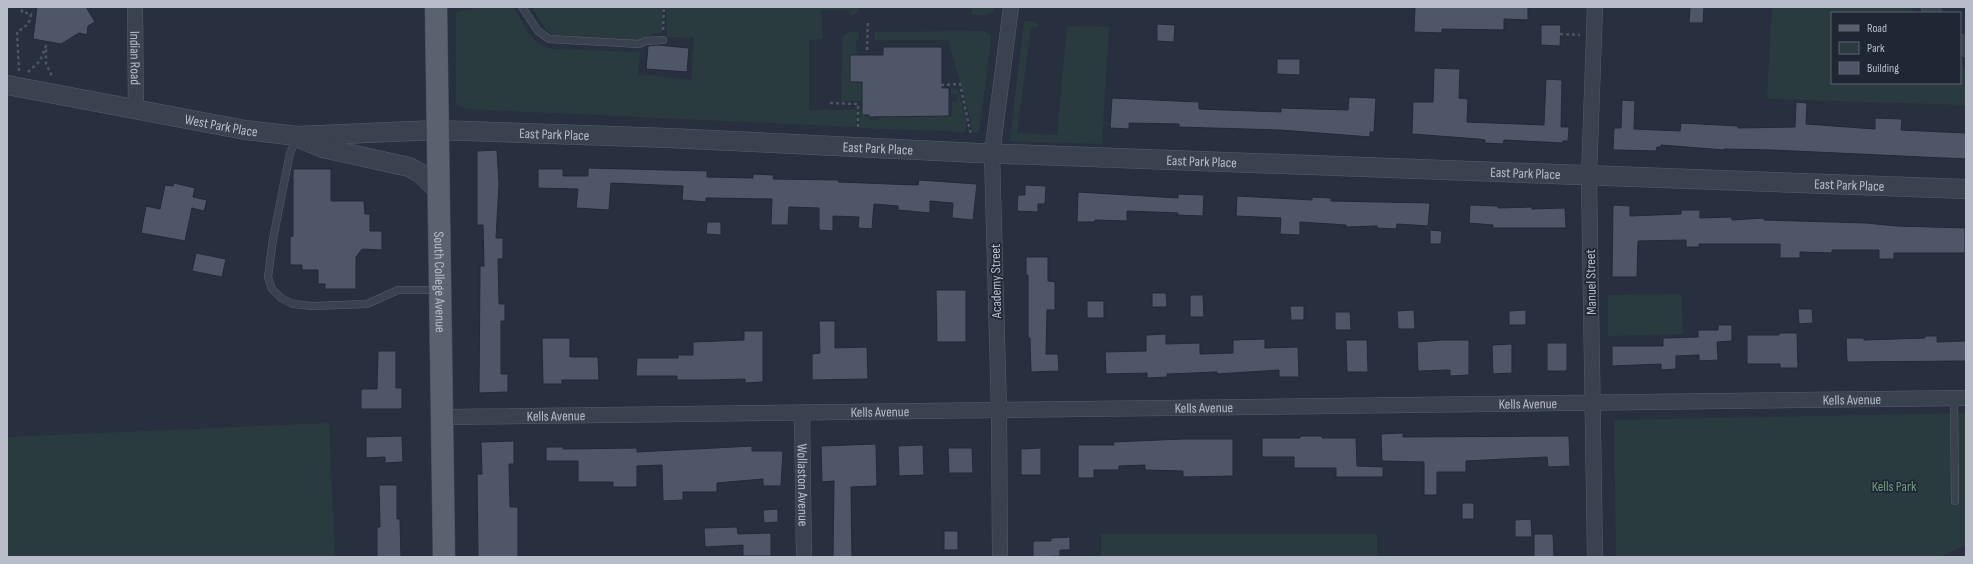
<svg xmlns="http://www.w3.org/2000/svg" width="1973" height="564" viewBox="0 0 1973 564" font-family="'Sofia Sans Condensed',sans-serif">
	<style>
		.green { fill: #2a3b40 }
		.building { fill: #4e5668; stroke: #222936 }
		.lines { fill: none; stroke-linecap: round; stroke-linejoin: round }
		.service-casing { stroke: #565d6a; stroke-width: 8 }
		.minor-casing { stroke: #565d6a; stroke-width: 16 }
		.tertiary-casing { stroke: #565d6a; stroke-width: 20 }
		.primary-casing { stroke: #454b58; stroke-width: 23 }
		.path { stroke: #48585d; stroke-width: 2.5; stroke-dasharray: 3 3; stroke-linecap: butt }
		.service { stroke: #3b424f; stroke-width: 7 }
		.minor { stroke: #3b424f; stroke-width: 15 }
		.tertiary { stroke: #3b424f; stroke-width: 19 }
		.primary { stroke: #5a616f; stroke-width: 22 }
		.labels { text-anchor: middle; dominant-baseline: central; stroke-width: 3.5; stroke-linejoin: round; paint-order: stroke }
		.street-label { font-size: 14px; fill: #b8bdca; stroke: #202734 }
		.park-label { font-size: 14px; fill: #71997e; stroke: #202734 }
	</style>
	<rect width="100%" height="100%" fill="#282f3f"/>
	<!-- green -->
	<path class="green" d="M476 7H513C525 25 529 43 552 49L640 52 638 76 648 75 691 80 694 38 667 37 666 7H859L858 12 854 15H850L849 10H821V16H822V39L809 40V110H857L856 127 467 109 458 105 456 102V13C461 9 468 12 476 7Z
		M532 7H662L663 30 660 33H654L641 41 555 35 546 30Z
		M972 7H995L994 12 985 15H972Z
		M1772 7H1908L1919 13H1832V83H1960V61L1966 69V105L1767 99Z
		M1024 21H1033L1038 25 1037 27 1031 28 1017 133 1057 135 1067 26 1109 27 1102 144 1010 141Z
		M983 31 990 34 991 39 979 132 972 133 970 116 948 40H875V32Z
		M849 32H859V40L856 41 857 55 870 82 862 94V101H841L843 36Z
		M951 89H957C960 99 971 125 964 132L860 128V110H862V115H869V120H879V115L882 117 952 116V101H957V94H951Z
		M1681 294 1683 334 1608 336V295Z
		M1966 413V545L1939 557H1616L1614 420Z
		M329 423 335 557H7V437Z
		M1101 534H1377V557H1101Z"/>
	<!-- building -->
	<path class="building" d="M37 7H86L95 22 88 26 87 35 79 33 61 44 33 39Z
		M1415 7H1528V20L1504 19V30L1442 29V33L1414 32Z
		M1690 7H1704L1703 23H1689Z
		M1157 24 1175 25 1174 42 1157 41Z
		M1541 25H1561L1560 46 1541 45Z
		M657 45 689 48 687 72 646 69 648 46Z
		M883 47H942V88H949V116L869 117V115H862V82H850V55H883Z
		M1277 59H1300V75L1277 74Z
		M1434 68 1460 69 1459 98 1468 99 1467 122 1544 125 1546 79 1562 80 1561 127H1569L1568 141H1563V143L1504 140 1503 144 1485 143V140L1478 139 1412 134 1413 102H1433Z
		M1349 97 1376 98 1374 132H1370V137L1280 130 1179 127V124L1129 123V129L1110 128 1112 98 1199 102V109L1281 112V108L1348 110Z
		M1622 100 1635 101 1634 129 1680 131 1681 123 1738 126V128L1795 127 1796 102 1807 103 1806 124 1875 129V118L1902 119 1901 130 1966 133V159L1772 150 1724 149V150L1661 145V147H1657L1656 151 1613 150 1614 128H1621Z
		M497 150 499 184 496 238H503V259H498L499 304H505V321H501V374H508V392L479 393 480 266H484L483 225H477V151Z
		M588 168 707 171V177L753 178V174L774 175 773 179 839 180 838 182 890 184 918 185 919 180 977 184 973 220 952 218 953 203 930 201V213L898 210V206L874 204 872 229 858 228 859 217 833 216V231L819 230V208L789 207 788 225H771L772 199 706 198V202L682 200 683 186 611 183 609 210 576 208 578 189 538 188V169H563V176H588Z
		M293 169H331V201H364L365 214H370V231H382V250L362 249 356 257V289H325V284H318V270H302V265H290V237L293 236Z
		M174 183 195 188 193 197 207 200 204 211 192 208 185 241 141 233 146 206 160 209 165 185 173 186Z
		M1025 185 1046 186 1045 204H1038V212L1017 211 1018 195H1025Z
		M1078 192 1178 198V194L1204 195 1203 216 1177 215 1178 213 1127 211V221L1095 220V222H1077Z
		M1237 196 1312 200V197L1331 198V201L1430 203 1428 226 1397 224 1396 229 1377 228V226L1346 227V225L1300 222V235L1280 234 1281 218 1236 216Z
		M1470 205 1498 206V208L1532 207V209L1565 208 1566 228H1493V225L1469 223Z
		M1613 205 1630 206V216L1681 214V210H1700V218L1732 217V220L1764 218V220L1866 223 1897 226 1965 228V253H1894V259H1879V250H1832V253L1800 252V258H1780V244H1699V247H1686V240L1638 241 1637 277H1612Z
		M707 222H721V235L706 234Z
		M1430 230 1442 231 1441 244H1430Z
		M196 253 226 259 222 277 192 271Z
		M1026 257H1048V281L1055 282V310H1047L1046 354H1058L1059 371 1031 372 1030 338H1028V275H1026Z
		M936 290H966V342H937Z
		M1152 293H1166L1167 307H1152Z
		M1190 295H1203L1204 317H1190Z
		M1087 301H1104V318H1087Z
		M1290 306H1304V320H1291Z
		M1798 309H1812L1813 323 1799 324Z
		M1414 310 1415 329H1398L1397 311Z
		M1526 310V325H1509V311Z
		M1335 312H1350L1351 330H1335Z
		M819 321H835V348L867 347 868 379 812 380V354L820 353Z
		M1718 325H1732V341L1717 342 1718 360 1699 361V355L1676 356V369L1661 370V364L1612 366V346H1663V338L1698 337V330H1718Z
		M744 331H763V382L745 383V379L709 380H677V376H636L637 358H678V355H693V342L744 340Z
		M1779 333H1797L1798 368H1780V364H1747V335H1779Z
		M1166 334V344L1200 343V354L1233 353V340L1265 339V348L1298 347 1299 377H1279V370L1217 374V372L1167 374V377L1147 378V373L1106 374 1105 352 1146 351V335Z
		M1925 336H1937V342L1966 341V361L1847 362 1846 338H1864V340L1925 338Z
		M542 338H570V357H598L599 380H562V384H543Z
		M1346 340H1367L1368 372H1347Z
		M1441 340H1469V375L1450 376V370L1418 371 1417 342Z
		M1547 343H1567V371H1547Z
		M1512 344V373L1493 374 1492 345Z
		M378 351H396V388H402V409H361V389H377Z
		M1403 433V437L1569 436 1570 466 1548 467 1547 457 1466 461V472H1437V495H1424V462L1382 461 1381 434Z
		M402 436 403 462 385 463V457L366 458V437Z
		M1300 436H1322V438H1356L1357 466 1383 467V477H1336V468H1294V457H1262V438H1300Z
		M1183 439H1233V476L1183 477V471L1145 470V465L1119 466V470H1094V478H1078V445H1114L1113 442Z
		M514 441V464H509L510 507H518V557H478L477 474H482L481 442Z
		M876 444 877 486 851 487 852 557H833L834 481 822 482 821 446Z
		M923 445 924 475 899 476 898 446Z
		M752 446V451H783L781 486H763V479L717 483V492H683V500L663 501 662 465 637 466V487H613V482H578V461H546V447H563V449L637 448V452Z
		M948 448H972L973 473H949Z
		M1041 448V475H1021V449Z
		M379 485H397V519H400L401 557H377V527H380Z
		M1462 503H1474V519H1462Z
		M778 509V522L764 523 763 510Z
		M1531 519 1532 537H1515V520Z
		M737 527 738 534 771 533V556H743V545L705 547 704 528Z
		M944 531H958V550H944Z
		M1534 534H1553L1554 557H1534Z
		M1070 537V550H1060V556L1033 557V541H1051V538Z"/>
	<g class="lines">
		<!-- service casing -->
		<g class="service-casing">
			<path id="service" d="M522 7 538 31 549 39 639 44 646 41 663 40
				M297 137 290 153 273 239 268 277 272 289 281 298 293 304 312 306 367 304 398 290H439
				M1954 398 1955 501"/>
		</g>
		<!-- minor casing -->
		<g class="minor-casing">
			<g id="minor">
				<path id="s1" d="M135 7 136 110"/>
				<path d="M1929 7 1934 13"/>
				<path d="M1960 42 1966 49"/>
				<path id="s2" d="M802 413 804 557"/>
				<path id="s3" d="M442 417 1966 398"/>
				<path d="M1000 557 999 410 992 154 1011 7"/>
				<path d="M1595 557 1589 176 1595 7"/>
			</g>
		</g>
		<!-- tertiary casing -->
		<g class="tertiary-casing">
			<g id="tertiary">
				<path id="s4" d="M7 85 245 130 297 136 437 130 669 138 979 153 1966 189"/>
				<path d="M302 139 323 148 409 167 420 173 438 190"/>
			</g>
		</g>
		<!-- primary casing -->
		<g class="primary-casing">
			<g id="primary">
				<path id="s5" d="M436 7 444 557"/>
			</g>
		</g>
		<!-- path -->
		<path class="path" d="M663 30 664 7
			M1560 34 1580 35
			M867 50 868 20
			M19 71 17 32C25 27 30 24 31 14L22 12V7
			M28 72 40 61 46 46V64L52 76
			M941 85 960 84 971 135
			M830 103 858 104V129
			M1964 557 1966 556"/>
		<!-- service -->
		<use href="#service" class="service"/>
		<!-- minor -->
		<use href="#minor" class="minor"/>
		<!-- tertiary -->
		<use href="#tertiary" class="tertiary"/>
		<!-- primary -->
		<use href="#primary" class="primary"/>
	</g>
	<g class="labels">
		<!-- street labels -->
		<g class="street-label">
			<text stroke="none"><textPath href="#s1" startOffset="51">Indian Road</textPath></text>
			<text stroke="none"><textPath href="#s4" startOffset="218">West Park Place</textPath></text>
			<text stroke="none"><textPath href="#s4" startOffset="552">East Park Place</textPath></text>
			<text stroke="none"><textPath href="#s4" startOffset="876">East Park Place</textPath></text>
			<text stroke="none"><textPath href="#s4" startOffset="1200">East Park Place</textPath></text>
			<text stroke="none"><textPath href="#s4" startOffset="1524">East Park Place</textPath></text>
			<text stroke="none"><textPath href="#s4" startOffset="1848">East Park Place</textPath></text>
			<text transform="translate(996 281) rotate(-91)">Academy Street</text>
			<text stroke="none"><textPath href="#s5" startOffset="275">South College Avenue</textPath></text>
			<text transform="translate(1591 282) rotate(-91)">Manuel Street</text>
			<text stroke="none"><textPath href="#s3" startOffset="1410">Kells Avenue</textPath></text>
			<text stroke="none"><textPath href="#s3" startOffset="1086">Kells Avenue</textPath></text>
			<text stroke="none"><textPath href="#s3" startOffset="762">Kells Avenue</textPath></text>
			<text stroke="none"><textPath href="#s3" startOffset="438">Kells Avenue</textPath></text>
			<text stroke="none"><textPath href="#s3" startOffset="114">Kells Avenue</textPath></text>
			<text stroke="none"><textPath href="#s2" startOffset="72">Wollaston Avenue</textPath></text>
		</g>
		<!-- park labels -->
		<g class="park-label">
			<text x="1894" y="486">Kells Park</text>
		</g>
	</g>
	<!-- border -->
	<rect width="1973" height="564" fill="none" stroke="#b8bdca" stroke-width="16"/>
	<!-- legend -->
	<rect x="1831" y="12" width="130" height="72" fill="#202734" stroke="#5d6370"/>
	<rect x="1839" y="25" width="20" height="6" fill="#5a616f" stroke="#5d6370"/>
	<text x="1867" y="32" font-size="12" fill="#b8bdca">Road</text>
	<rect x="1839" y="42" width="20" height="12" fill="#2a3b40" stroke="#5d6370"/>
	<text x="1867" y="52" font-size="12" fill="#b8bdca">Park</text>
	<rect x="1839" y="62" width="20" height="12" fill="#4e5668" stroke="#5d6370"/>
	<text x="1867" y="72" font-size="12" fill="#b8bdca">Building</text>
</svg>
